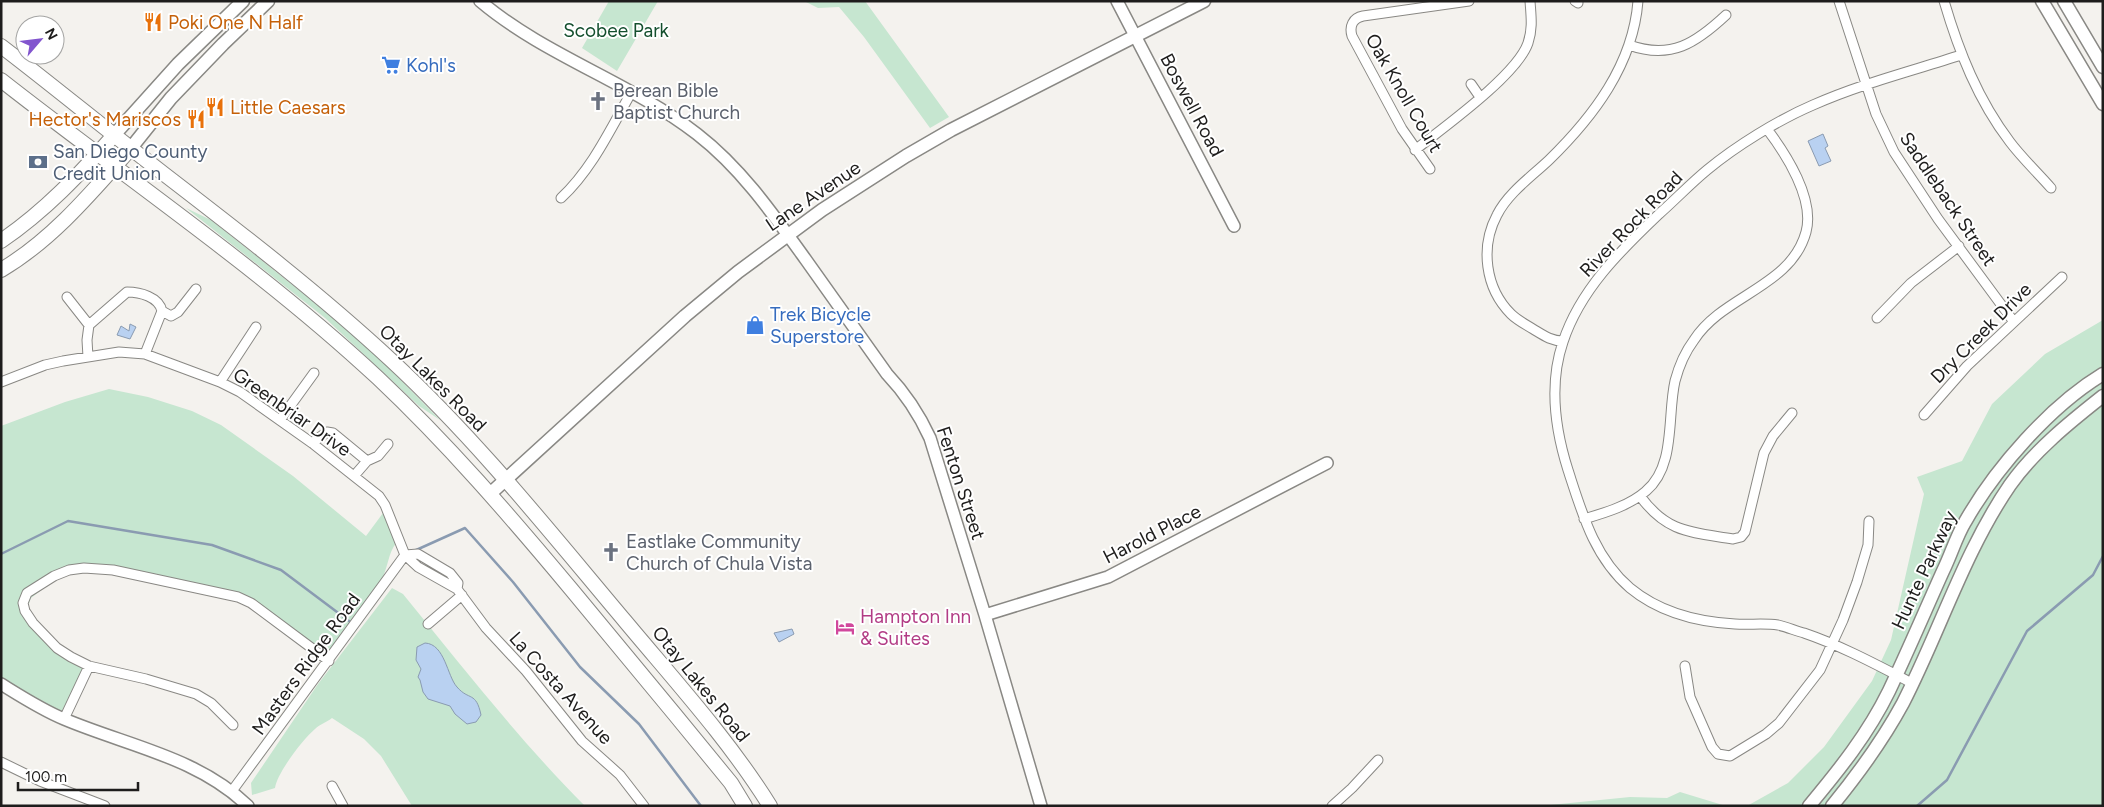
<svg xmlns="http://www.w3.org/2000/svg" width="2104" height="807" viewBox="0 0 2104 807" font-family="Figtree,sans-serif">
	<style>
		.green { fill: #c6e6d0 }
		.water { fill: #b9d1f1; stroke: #8a9bb1 }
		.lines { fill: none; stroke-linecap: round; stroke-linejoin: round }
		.stream { stroke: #8a9bb1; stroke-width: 2.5 }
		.minor-casing { stroke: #898884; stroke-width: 11 }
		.tertiary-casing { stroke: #898884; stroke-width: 14 }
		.secondary-casing { stroke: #898884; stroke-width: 15 }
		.primary-casing { stroke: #898884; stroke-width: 16 }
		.minor { stroke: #fff; stroke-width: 9 }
		.tertiary { stroke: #fff; stroke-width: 11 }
		.secondary { stroke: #fff; stroke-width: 12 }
		.primary { stroke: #fff; stroke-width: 14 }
		.labels { text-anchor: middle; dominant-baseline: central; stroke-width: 4; stroke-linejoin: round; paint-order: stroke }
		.food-label { font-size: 19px; fill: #c56008; stroke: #fff; text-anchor: start }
		.park-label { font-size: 19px; fill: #144f2e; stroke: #fff }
		.shop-label { font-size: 19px; fill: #366cbe; stroke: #fff; text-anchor: start }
		.worship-label { font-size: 19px; fill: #5b616d; stroke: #fff; text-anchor: start }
		.street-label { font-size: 19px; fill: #1e1d1c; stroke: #fff }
		.service-label { font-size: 19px; fill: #4e5e75; stroke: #fff; text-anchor: start }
		.hotel-label { font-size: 19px; fill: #b23c85; stroke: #fff; text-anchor: start }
	</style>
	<rect width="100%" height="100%" fill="#f4f2ee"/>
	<!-- green -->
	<path class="green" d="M609 1H658L617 71 582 48Z
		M804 1H865L949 117 930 128 864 37 839 7 818 8Z
		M186 208 211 220 329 314 386 365 440 420 419 406 325 318Z
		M2103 320V806H1747L1788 783 1824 747 1872 681 1891 640 1924 494 1917 477 1962 461 1992 404 2045 354Z
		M109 389 148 397 192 411 221 425 293 476 366 536 383 513 396 543C388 554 388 567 382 579 366 609 350 630 327 655L240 597 91 571 68 574 56 579 31 598 27 609 32 623 87 667 63 724 1 689V426L65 402Z
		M392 588 403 594C462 666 519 740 585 806H412L381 756 364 739 332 718C327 722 320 724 315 729 303 739 277 773 275 788L252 795 251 783 318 684Z
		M1680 792 1726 806H1540L1630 797 1667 798Z"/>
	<!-- water -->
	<path class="water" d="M1823 134 1828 146 1825 148 1831 161 1819 166 1808 141Z
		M130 324 136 327 130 339 117 335 121 326 129 331Z
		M792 629 794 634 779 642 774 633Z
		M425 643C445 644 447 676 457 687 469 701 476 691 481 715L476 722 467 724 455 714 450 706 428 699 423 692 420 680 418 677 421 669 416 660 417 647Z"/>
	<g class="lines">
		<!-- stream -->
		<path class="stream" d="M414 551 465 528 513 582 580 667 639 724 701 806
			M1 554 68 521 212 545 281 570 353 624
			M1917 806 1947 780 2027 631 2093 575 2103 556"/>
		<!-- minor casing -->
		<g class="minor-casing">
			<path id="minor" d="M1575 1 1578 3
				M1839 1 1876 114 1894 152 1938 219 2014 322
				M1944 1C1959 52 1978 100 2010 142 2022 158 2037 172 2051 188
				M1629 45C1671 60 1696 43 1726 15
				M1471 84 1480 97
				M1415 150C1444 127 1517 75 1528 43 1533 28 1531 16 1530 1
				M1430 169 1402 129 1352 36C1349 26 1353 18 1363 16L1469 1
				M561 198C592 169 610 130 631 93
				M67 297 89 325
				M162 311 171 316 178 312 196 289
				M1877 318 1911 283 1959 246
				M1563 341C1551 341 1543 335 1533 329 1525 324 1517 320 1511 314 1485 288 1480 247 1497 215 1508 193 1531 177 1549 160 1593 117 1633 65 1638 1
				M88 357 87 340 89 325 127 292C140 292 159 297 162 311L145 354
				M1 382 45 365 63 361 119 352 145 354 220 382 240 392 312 443 379 496 385 505 405 555 418 567 457 589 458 583 450 573 418 554 405 555
				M220 382 256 327
				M1924 415 1967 366 2062 277
				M280 420 314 373
				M312 443 327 432 333 433 367 461
				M354 476 367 461 378 456 388 444
				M1640 496C1667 533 1691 532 1733 539L1741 537 1745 532 1764 453 1773 436 1792 413
				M1584 519C1604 513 1629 506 1646 491 1676 466 1667 416 1675 381 1679 366 1685 352 1694 340 1723 295 1791 287 1806 232 1815 199 1786 154 1767 129
				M457 589 486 628 526 671 582 741 620 775 644 806
				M428 624 462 595
				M1685 666 1690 697 1712 747 1718 754 1730 756 1766 734 1779 723 1820 670 1843 620 1857 582 1868 545 1869 521
				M1912 683C1877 665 1842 646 1804 633 1796 631 1787 627 1778 625 1764 623 1749 625 1735 624 1698 622 1659 612 1630 588 1594 557 1582 513 1568 470 1555 429 1549 383 1563 342 1580 290 1620 251 1659 214 1675 200 1690 184 1707 170 1736 146 1778 120 1813 105 1860 84 1912 71 1961 55
				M64 719 89 666
				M233 725 211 703 196 694 146 679 89 666 71 657 57 648 33 623 25 611 23 603 27 593 54 576 69 570 84 568 113 570 238 597 251 603 329 661
				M1 762 40 781 105 806
				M332 786 343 806
				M232 791 405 555
				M1332 806 1352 788 1378 760"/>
		</g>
		<!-- tertiary casing -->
		<g class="tertiary-casing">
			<path id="tertiary" d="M480 1C545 56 630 82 697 134 741 168 773 214 806 260 833 298 860 336 887 374 905 393 919 414 930 438L985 615 1041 806
				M1117 1 1234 226
				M985 615 1108 577 1327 463
				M1 684C22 697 42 710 64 719 128 746 197 757 248 806"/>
		</g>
		<!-- secondary casing -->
		<g class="secondary-casing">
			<path id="secondary" d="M2042 1 2103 104
				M2064 1 2103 67
				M115 134 178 64 243 1
				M131 148 171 98 223 44 268 1
				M491 493 685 316 738 272 822 210 906 156 951 130 1204 1
				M1809 806C1839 770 1868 734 1889 691 1908 651 1925 611 1943 571 1951 555 1956 537 1965 522 1995 469 2050 406 2103 374
				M1832 806C1859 773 1883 740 1903 703 1940 631 1964 552 2010 485 2034 451 2070 422 2103 396"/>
		</g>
		<!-- primary casing -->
		<g class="primary-casing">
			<path id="primary" d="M1 46C56 88 109 132 164 174 242 234 320 294 392 361 478 441 550 532 625 621 675 681 729 740 770 806
				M1 80C127 179 261 269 378 378 448 444 510 516 571 589 625 654 678 718 731 783L745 806
				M1 241C45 211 80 174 115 134
				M1 270C52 240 92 192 131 148"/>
		</g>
		<!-- minor -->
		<use href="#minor" class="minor"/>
		<!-- tertiary -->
		<use href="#tertiary" class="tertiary"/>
		<!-- secondary -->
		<use href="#secondary" class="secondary"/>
		<!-- primary -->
		<use href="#primary" class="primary"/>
	</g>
	<!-- icons -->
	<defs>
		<g id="restaurant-bare" transform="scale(1.5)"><path d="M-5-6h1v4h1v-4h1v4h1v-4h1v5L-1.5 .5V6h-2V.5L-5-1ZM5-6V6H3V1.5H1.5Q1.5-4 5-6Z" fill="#e8710a" stroke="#fff" stroke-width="2.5" paint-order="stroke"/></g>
		<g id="supermarket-bare" transform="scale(1.5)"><path d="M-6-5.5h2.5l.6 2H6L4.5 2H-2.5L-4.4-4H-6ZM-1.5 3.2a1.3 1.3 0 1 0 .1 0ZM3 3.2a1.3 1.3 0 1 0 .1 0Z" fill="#3f7fe0" stroke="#fff" stroke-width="2.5" paint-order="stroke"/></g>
		<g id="church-bare" transform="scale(1.5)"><path d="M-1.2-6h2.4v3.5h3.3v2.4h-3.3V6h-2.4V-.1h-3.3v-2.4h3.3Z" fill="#6b7280" stroke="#fff" stroke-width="2.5" paint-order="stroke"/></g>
		<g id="bank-bare" transform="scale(1.5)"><path d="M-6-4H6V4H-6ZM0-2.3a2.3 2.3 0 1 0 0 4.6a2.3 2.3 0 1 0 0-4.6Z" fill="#5c6f8a" stroke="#fff" stroke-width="2.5" paint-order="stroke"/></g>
		<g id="shop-bare" transform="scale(1.5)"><path d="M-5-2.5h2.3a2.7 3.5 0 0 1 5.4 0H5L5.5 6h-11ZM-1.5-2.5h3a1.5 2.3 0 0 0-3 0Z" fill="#3f7fe0" stroke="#fff" stroke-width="2.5" paint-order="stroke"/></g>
		<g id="hotel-bare" transform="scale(1.5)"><path d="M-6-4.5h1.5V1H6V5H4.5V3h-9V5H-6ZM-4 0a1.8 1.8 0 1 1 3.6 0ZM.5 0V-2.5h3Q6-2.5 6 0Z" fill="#d1479c" stroke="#fff" stroke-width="2.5" paint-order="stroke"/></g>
	</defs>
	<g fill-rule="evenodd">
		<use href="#restaurant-bare" x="153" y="22"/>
		<use href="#supermarket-bare" x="391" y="65"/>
		<use href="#church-bare" x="598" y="101"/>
		<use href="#restaurant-bare" x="215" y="107"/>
		<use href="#restaurant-bare" x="196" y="119"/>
		<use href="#bank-bare" x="38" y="162"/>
		<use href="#shop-bare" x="755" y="325"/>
		<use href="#church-bare" x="611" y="552"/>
		<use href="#hotel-bare" x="845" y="627"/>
	</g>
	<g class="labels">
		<!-- food labels -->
		<g class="food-label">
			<text x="168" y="22">Poki One N Half</text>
			<text x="230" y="107">Little Caesars</text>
			<text x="181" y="119" text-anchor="end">Hector's Mariscos</text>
		</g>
		<!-- park labels -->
		<g class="park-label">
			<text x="616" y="30">Scobee Park</text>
		</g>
		<!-- shop labels -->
		<g class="shop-label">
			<text x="406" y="65">Kohl's</text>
			<text x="770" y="314">Trek Bicycle<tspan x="770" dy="22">Superstore</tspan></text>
		</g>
		<!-- worship labels -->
		<g class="worship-label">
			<text x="613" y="90">Berean Bible<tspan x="613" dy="22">Baptist Church</tspan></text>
			<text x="626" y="541">Eastlake Community<tspan x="626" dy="22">Church of Chula Vista</tspan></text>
		</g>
		<!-- street labels -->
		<g class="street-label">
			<text transform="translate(1404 93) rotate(60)">Oak Knoll Court</text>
			<text transform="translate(1192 105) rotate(62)">Boswell Road</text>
			<text transform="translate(813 196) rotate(-34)">Lane Avenue</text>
			<text transform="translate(1948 199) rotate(56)">Saddleback Street</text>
			<text transform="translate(1631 224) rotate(-46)">River Rock Road</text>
			<text transform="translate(1981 333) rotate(-45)">Dry Creek Drive</text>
			<text transform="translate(433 378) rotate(45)">Otay Lakes Road</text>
			<text transform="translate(292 412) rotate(35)">Greenbriar Drive</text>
			<text transform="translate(961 483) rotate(72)">Fenton Street</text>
			<text transform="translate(1152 534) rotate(-27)">Harold Place</text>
			<text transform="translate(1924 570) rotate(-65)">Hunte Parkway</text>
			<text transform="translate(306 664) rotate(-54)">Masters Ridge Road</text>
			<text transform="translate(701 684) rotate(51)">Otay Lakes Road</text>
			<text transform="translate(561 688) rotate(48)">La Costa Avenue</text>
		</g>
		<!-- service labels -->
		<g class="service-label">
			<text x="53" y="151">San Diego County<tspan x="53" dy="22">Credit Union</tspan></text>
		</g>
		<!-- hotel labels -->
		<g class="hotel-label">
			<text x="860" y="616">Hampton Inn<tspan x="860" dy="22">&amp; Suites</tspan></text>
		</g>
	</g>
	<!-- border -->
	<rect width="2104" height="807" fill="none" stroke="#1e1d1c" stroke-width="5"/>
	<!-- north arrow -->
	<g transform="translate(40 40) rotate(62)"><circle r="24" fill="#ffffff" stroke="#a5a5a4"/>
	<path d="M0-4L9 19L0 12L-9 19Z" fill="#8255ce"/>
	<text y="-8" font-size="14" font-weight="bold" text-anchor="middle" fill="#1e1d1c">N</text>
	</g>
	<!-- scale -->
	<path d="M18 782v8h120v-8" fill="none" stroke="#1e1d1c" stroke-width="2.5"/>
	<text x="25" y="782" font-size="15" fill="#1e1d1c" stroke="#ffffff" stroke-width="4" paint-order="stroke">100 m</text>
</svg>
